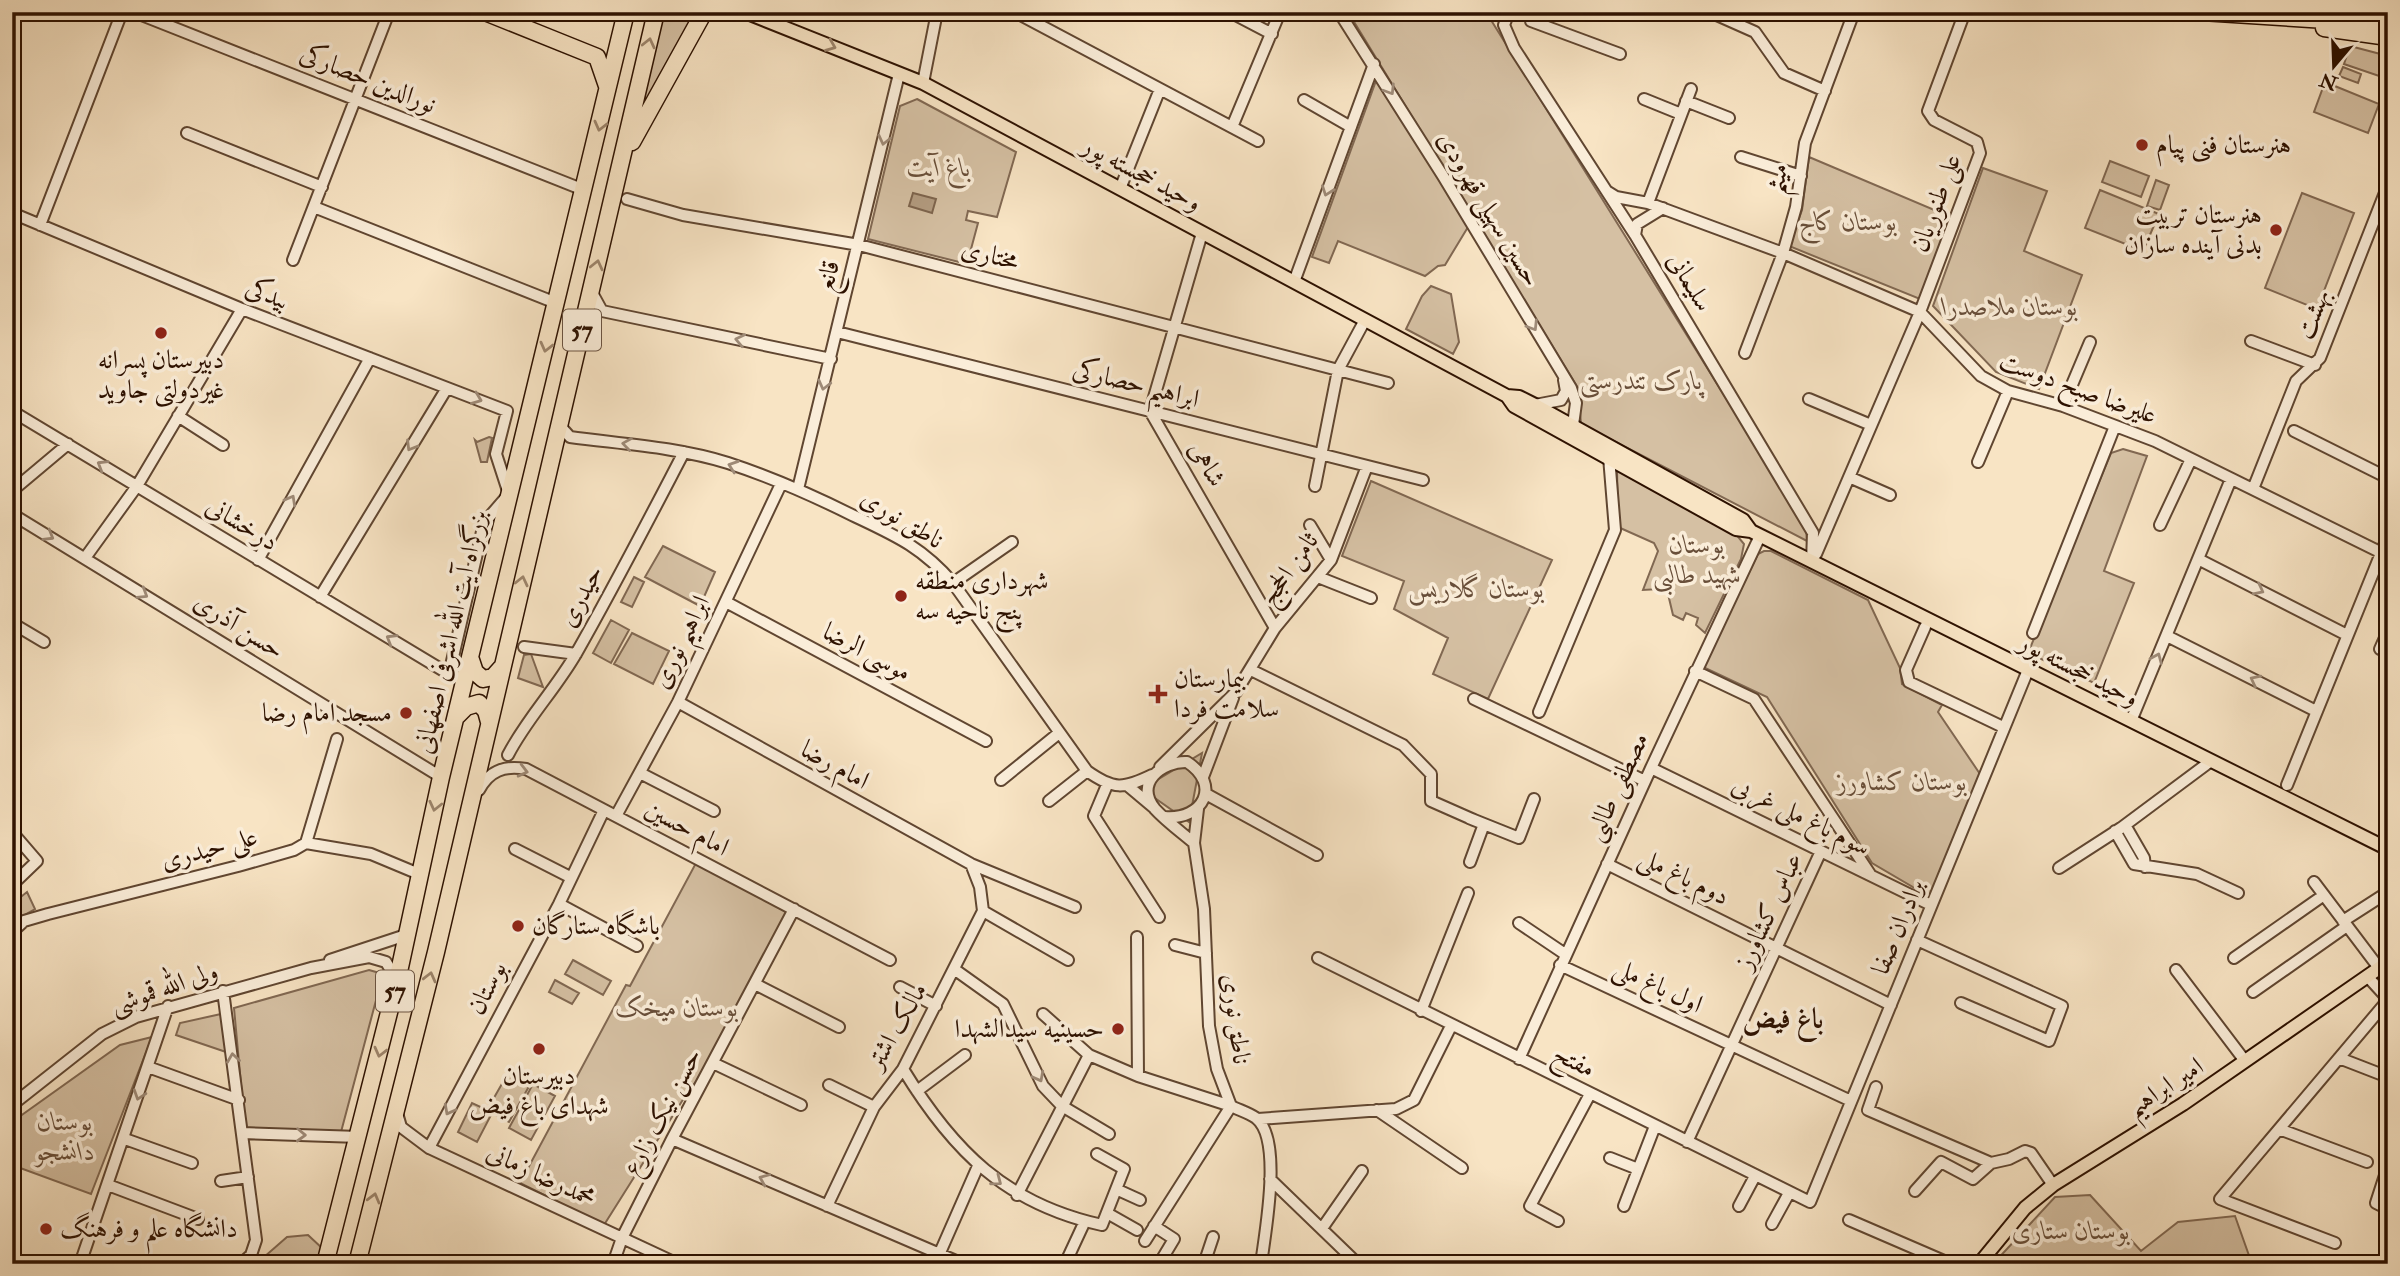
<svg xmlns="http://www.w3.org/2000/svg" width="2400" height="1276" viewBox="0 0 2400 1276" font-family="'IM FELL Double Pica',Amiri,serif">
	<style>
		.green { fill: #d5c0a3; stroke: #816852; stroke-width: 2 }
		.water { fill: #b39c81; stroke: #7d644d; stroke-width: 2 }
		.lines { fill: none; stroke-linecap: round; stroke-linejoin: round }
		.minor-casing { stroke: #604631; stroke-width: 14 }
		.major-casing { stroke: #2d1100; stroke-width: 16 }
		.highway-casing { stroke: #2d1100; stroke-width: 19 }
		.minor { stroke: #faedd9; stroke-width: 10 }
		.major { stroke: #f8e4c4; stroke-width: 12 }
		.highway { stroke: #f8e4c4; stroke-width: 16 }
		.oneway { stroke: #9d856c }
		.oneway2 { stroke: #9e8a77 }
		.poi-dot { fill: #8f2418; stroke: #faedd9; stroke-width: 2.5 }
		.labels { text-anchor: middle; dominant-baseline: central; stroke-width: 7; stroke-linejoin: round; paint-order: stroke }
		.shield { fill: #faedd9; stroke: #6a5341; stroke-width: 2 }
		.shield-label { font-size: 24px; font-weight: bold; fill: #2d1100 }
		.street-label { font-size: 26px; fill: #2d1100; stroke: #faedd9 }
		.poi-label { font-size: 26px; fill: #2d1100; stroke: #faedd9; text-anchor: start }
		.park-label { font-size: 26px; font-style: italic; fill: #684e39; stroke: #faedd9 }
		.neighbourhood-label { font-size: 28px; font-weight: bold; fill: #2d1100; stroke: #faedd9 }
	</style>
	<rect width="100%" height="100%" fill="#f8e4c4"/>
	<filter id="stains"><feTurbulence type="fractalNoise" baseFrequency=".00286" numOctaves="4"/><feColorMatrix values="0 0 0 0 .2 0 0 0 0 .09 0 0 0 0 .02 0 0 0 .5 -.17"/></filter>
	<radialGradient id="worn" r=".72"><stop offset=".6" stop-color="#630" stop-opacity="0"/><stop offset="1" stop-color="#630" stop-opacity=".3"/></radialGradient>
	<!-- green -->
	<path class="green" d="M664 12H700L638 124Z
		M1348 12H1486L1806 527 1807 541 1581 424 1578 388Z
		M2350 46 2388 56 2382 77 2344 64Z
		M2343 67 2361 74 2358 83 2339 76Z
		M1377 78 1468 227 1445 265 1438 266 1425 276 1338 241 1329 263 1312 257Z
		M2325 82 2379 104 2368 133 2314 112Z
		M917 99 1016 152 997 217 968 211 966 220 978 223 967 264 868 239 900 106Z
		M1809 157 1951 217 1920 299 1789 246 1802 210Z
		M2110 161 2149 176 2141 197 2102 182Z
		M1983 168 2047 191 2024 251 2082 275 2039 389 1996 372 1933 306Z
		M2156 180 2169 185 2160 210 2147 206Z
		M2100 190 2159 214 2143 251 2085 228Z
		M2302 193 2354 213 2317 309 2265 288Z
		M1431 286 1451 294 1459 342 1453 354 1406 329 1422 296Z
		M489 437 492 438 487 462H481L475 440 477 442Z
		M2123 449 2147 456 2104 571 2134 583 2094 683 2028 653 2111 453Z
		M1617 468 1735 533 1744 544 1741 559 1705 633 1696 625 1698 618 1686 613 1683 620 1673 615 1668 594 1660 589 1643 590 1658 551 1654 543 1618 527Z
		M1371 481 1552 560 1488 699 1433 674 1448 638 1394 609 1404 581 1342 556Z
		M663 546 715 572 700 606 645 577Z
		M1764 551H1771L1868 600 1900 668 1902 684 1942 705 1938 712 1980 774 1930 897 1872 863 1767 697 1703 667 1758 554Z
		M634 577 644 582 632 607 621 602Z
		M611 620 629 630 611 663 593 653Z
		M632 633 669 651 653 684 614 664Z
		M531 654 543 687 518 678 524 655Z
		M1202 753 1189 822 1142 789Z
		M696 863 787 912 700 1077 689 1090 604 1225 520 1183 626 985 630 986Z
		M27 892 35 909 12 922V904Z
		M573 960 611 981 603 995 565 974Z
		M369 970 383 974 341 1132 245 1128 234 1008Z
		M555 980 579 993 572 1004 549 992Z
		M221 1014 226 1052 176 1035 180 1023Z
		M152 1037 91 1194 12 1165V1122L120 1045Z
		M511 1068 532 1081 509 1122 492 1113 477 1142 458 1132 472 1103 487 1110Z
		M533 1084 555 1096 531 1140 509 1128Z
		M2090 1195 2141 1251 2178 1222 2235 1216 2252 1264H1993L2055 1197Z
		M308 1235 323 1249 316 1264H256L287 1237Z"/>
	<!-- water -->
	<path class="water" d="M913 193 936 199 932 213 909 206Z"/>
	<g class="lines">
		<!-- minor casing -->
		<g class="minor-casing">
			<path id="minor" d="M134 12 584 190
				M1015 12 1258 141
				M1230 12 1272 34
				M1339 12 1443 176 1571 388 1576 403 1572 432
				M1509 12 1504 25 1514 48 1635 235 1813 533 1812 562
				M1531 12V21L1620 54
				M1710 12 1755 32 1784 73 1825 91
				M923 83 937 12
				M1644 99 1681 114
				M1304 100 1351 127
				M1686 101 1729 118
				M1232 127 1280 12
				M187 133 322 187
				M1741 157 1801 176
				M1120 189 1160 89
				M1608 192 1616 197 1648 203 1783 253 1920 312 1981 376 2008 391 2063 406 2155 441 2388 556
				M627 199 683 215 859 245 1388 383
				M1648 203 1691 89
				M314 207 556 303
				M12 213 242 309 507 411 496 454 509 494 484 523 449 674 12 411
				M40 225 122 12
				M1202 233 1150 411 1275 628
				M1635 235 1637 224 1663 208
				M293 260 389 12
				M1294 282 1374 64
				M591 291 602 311 831 359
				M837 332 1423 480
				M2251 341 2315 365
				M1745 353 1783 253 1796 207 1805 143 1854 12
				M1809 399 1871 425
				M1535 405 1561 400 1566 391 1564 380
				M2063 406 2090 342
				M178 416 223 445
				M561 427 570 437C622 444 677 447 728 463 771 477 812 495 852 515 894 535 921 546 953 583L1087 771C1114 790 1123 789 1152 775
				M2294 431 2388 478
				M1978 462 2008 391
				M1849 477 1890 495
				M1315 486 1338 370 1365 320
				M798 489 899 74
				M2253 489 2296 381 2320 358 2388 185
				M12 491 68 444
				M12 514 441 777
				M1310 525 1331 560
				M2160 525 2191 459
				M1816 554 1920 312 1980 153 1977 142 1934 120 1928 111 1963 17
				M85 558 137 486 242 309
				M2198 559 2347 635
				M258 560 370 358
				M1318 577 1371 598
				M953 583 1012 542
				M320 597 447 388
				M726 602 986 741
				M12 623 44 642
				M1925 627 1906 670 1909 682 2003 727
				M2033 633 2115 426
				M2167 636 2316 711
				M524 647 576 654
				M2380 649 2388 631
				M1251 670 1403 745 1431 774V801L1474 820
				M1695 671 1754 699 1870 874
				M1474 699 1645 781
				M678 702 971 864 1075 907
				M1539 712 1615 530 1609 457
				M2131 721 2231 479
				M508 755C527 718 556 689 577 652 614 587 649 519 684 452
				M1160 767 1236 692 1275 628 1331 560 1367 466
				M1651 768 1931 905
				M640 773 714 811
				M1203 777 1233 698
				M1001 780 1059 733
				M1107 785 1094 816 1159 917
				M2287 785 2388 536
				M1128 786 1153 807
				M479 790C489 771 504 765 526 769L890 960
				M1206 794 1317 855
				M1049 801 1087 771
				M1198 809 1194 843 1204 909 1209 1026 1217 1069 1231 1106C1239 1110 1249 1113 1256 1118 1283 1139 1265 1233 1261 1264
				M616 816 678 702 781 484
				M1165 817C1203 820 1222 785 1187 762 1162 761 1134 783 1155 809 1166 821 1181 832 1194 843
				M1469 818 1519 838 1534 799
				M2125 825 2144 858 2145 867
				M2115 831 2134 864 2197 874 2238 893
				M12 832 37 861 12 885
				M306 843 337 739
				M515 849 570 877
				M1470 862 1484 824
				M1607 864 1891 1005
				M2059 868 2121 828 2211 761
				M2314 882 2379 968
				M559 904 637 946
				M983 911 1068 960
				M2343 921 2385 894
				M1519 923 1565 954
				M12 932 24 921 48 914 238 866 294 850 306 843 371 854 419 874
				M1137 937 1138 1076
				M1917 940 2062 1006 2049 1041 1961 1003
				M1175 945 1206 953
				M1318 958 1810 1202 2028 670
				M2234 958 2324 895
				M330 960 406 935
				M1560 965 1851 1101
				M954 969 1003 1004 1043 1086 1062 1106 1109 1134
				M2176 970 2245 1061
				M2367 976 2388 999
				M755 984 839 1027
				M900 987 936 1006
				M223 991 256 1240 251 1255 241 1264
				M2253 992 2347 926
				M1421 1011 1468 893
				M1043 1014 1089 1055 1138 1076 1231 1106 1145 1241
				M2339 1058 2388 1077
				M1519 1059 1651 768 1760 536
				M713 1063 801 1105
				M148 1067 239 1100
				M903 1069C953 1151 1006 1204 1102 1225L1124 1169 1097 1154
				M829 1085 874 1107
				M1876 1087 1868 1110 1991 1163
				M917 1091 965 1055
				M12 1105 102 1034 136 1017 311 968 369 957 386 962 396 979
				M1377 1110 1462 1168
				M397 1113 401 1127 429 1148 678 1264
				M1258 1119 1396 1109 1414 1100 1451 1026
				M2279 1129 2367 1162
				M243 1133 359 1137
				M125 1139 192 1163
				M672 1139 963 1264
				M1687 1142 1821 851
				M429 1148 559 904 604 810
				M1610 1158 1638 1169
				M2388 1166 2376 1203 2388 1209
				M1270 1179 1358 1264
				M221 1181 248 1177
				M108 1185 198 1219
				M1118 1190 1140 1200
				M1915 1191 1941 1162 1973 1179 1991 1163 2009 1159 2025 1151 2031 1153 2053 1185
				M1017 1195 1089 1055
				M827 1206 874 1107 903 1069 983 911 980 887 971 864
				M1624 1206 1655 1126
				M1739 1206 1755 1176
				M1107 1213 1137 1230
				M1849 1220 1951 1264
				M1558 1221 1530 1206 1590 1094
				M1772 1224 1789 1193
				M1154 1226 1174 1239 1159 1264
				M1323 1227 1362 1171
				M2335 1243 2220 1199 2388 1000
				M80 1264 168 1006
				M613 1264 622 1238 672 1139 794 909
				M935 1264 978 1166
				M1065 1264 1085 1221
				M1204 1264 1213 1237"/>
		</g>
		<!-- major casing -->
		<g class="major-casing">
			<path id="major" d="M745 12 923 83 1507 396 1514 406 1736 529 1751 531 2388 849
				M1507 396 1519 397 1535 405 1743 520 1751 531
				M1979 1264 2025 1208 2053 1185 2183 1104 2388 962"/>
		</g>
		<!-- highway casing -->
		<g class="highway-casing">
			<path id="highway" d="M485 12 597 57 607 86
				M2202 12 2388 24
				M2324 28 2388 37
				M632 142 704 12
				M471 660 475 672 483 679 493 677 501 668
				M457 716 466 707 479 703 486 711 489 722
				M325 1264 397 981 441 777 626 12
				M357 1264 436 952 656 12"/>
		</g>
		<!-- minor -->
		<use href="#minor" class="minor"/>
		<!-- major -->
		<use href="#major" class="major"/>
		<!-- highway -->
		<use href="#highway" class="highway"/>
	</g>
	<!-- one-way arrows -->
	<defs><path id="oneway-chevron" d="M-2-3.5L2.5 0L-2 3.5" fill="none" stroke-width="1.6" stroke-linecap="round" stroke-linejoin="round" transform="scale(1.75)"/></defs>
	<g class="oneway">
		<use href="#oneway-chevron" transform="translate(649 43) rotate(-77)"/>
		<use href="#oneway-chevron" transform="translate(831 46) rotate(22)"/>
		<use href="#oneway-chevron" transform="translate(600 126) rotate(104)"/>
		<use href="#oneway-chevron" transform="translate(597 265) rotate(-77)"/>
		<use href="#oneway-chevron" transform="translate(546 347) rotate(104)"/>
		<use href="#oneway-chevron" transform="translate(522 581) rotate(-77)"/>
		<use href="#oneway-chevron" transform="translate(435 806) rotate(103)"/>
		<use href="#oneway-chevron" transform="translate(430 977) rotate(-76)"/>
		<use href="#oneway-chevron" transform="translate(380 1052) rotate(104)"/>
		<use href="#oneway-chevron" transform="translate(374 1198) rotate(-75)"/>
	</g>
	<g class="oneway2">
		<use href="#oneway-chevron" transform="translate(1390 90) rotate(58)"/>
		<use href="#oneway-chevron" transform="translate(884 140) rotate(103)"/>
		<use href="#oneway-chevron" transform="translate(1327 191) rotate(110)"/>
		<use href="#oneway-chevron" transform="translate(1533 326) rotate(58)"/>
		<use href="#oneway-chevron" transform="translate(740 340) rotate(-168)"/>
		<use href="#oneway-chevron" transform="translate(824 385) rotate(104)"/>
		<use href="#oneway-chevron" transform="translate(477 399) rotate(21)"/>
		<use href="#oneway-chevron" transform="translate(627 444) rotate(-172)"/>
		<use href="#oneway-chevron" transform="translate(411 446) rotate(121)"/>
		<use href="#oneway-chevron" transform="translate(102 465) rotate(-149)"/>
		<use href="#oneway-chevron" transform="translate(733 466) rotate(-161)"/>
		<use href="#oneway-chevron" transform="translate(291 500) rotate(-61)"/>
		<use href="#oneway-chevron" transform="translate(49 536) rotate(31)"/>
		<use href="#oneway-chevron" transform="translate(2259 590) rotate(27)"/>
		<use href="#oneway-chevron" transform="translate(143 594) rotate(32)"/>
		<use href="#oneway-chevron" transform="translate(391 639) rotate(-149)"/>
		<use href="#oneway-chevron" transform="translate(2157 658) rotate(-67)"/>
		<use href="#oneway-chevron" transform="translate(2255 680) rotate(-153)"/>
		<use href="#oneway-chevron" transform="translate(523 771) rotate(14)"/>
		<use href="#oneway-chevron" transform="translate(233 1058) rotate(-98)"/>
		<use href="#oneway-chevron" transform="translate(1039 1077) rotate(62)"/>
		<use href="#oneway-chevron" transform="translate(139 1095) rotate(108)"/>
		<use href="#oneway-chevron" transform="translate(449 1110) rotate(118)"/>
		<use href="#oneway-chevron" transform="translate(301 1135) rotate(2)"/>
		<use href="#oneway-chevron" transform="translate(764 1179) rotate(-157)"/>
		<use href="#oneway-chevron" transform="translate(997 1181) rotate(37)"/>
	</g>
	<!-- markers -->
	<g class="poi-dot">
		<circle cx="2142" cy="145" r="7"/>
		<circle cx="2276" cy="230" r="7"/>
		<circle cx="161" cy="333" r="7"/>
		<circle cx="901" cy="596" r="7"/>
		<path d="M1154.5 683.5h7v7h7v7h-7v7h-7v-7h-7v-7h7z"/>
		<circle cx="406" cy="713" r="7"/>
		<circle cx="518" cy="926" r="7"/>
		<circle cx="1118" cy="1029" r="7"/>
		<circle cx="539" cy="1049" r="7"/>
		<circle cx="46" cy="1229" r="7"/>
	</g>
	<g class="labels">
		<!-- shield labels -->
		<g class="shield">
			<rect x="563" y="309.5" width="38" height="41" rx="5"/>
			<rect x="376" y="970.5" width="38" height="41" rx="5"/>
		</g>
		<g class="shield-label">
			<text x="582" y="330">57</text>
			<text x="395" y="991">57</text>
		</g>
		<!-- street labels -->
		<g class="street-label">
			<text transform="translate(368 79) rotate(22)">نورالدین حصارکی</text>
			<text transform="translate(1142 174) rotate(28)">وحید خجسته پور</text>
			<text transform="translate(1777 179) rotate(-81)">میثم</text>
			<text transform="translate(1936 203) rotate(-70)">علی طنوریان</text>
			<text transform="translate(1489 209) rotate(59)">حسین سهیلی قهرودی</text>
			<text transform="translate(990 255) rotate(14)">مختاری</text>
			<text transform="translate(828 276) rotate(-76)">قانع</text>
			<text transform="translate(1690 282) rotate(59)">سلیمانی</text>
			<text transform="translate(267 294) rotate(21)">بیدکی</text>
			<text transform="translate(2313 314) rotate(-69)">بهشت</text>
			<text transform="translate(1136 384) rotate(14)">ابراهیم حصارکی</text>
			<text transform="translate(2078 388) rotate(20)">علیرضا صبح دوست</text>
			<text transform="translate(1207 464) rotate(60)">شاهی</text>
			<text transform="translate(902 519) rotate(31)">ناطق نوری</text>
			<text transform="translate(242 524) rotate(31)">درخشانی</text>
			<text transform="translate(1289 569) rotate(-55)">ثامن الحجج</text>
			<text transform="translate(581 596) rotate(-62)">حیدری</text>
			<text transform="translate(239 626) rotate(32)">حسن آذری</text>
			<text transform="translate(451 632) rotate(-77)">بزرگراه آیت الله اشرفی اصفهانی</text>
			<text transform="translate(681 642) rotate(-64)">ابراهیم نوری</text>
			<text transform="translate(867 652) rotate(28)">موسی الرضا</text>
			<text transform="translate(2079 670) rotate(27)">وحید خجسته پور</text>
			<text transform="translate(835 765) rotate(29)">امام رضا</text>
			<text transform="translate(1617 787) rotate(-65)">مصطفی طالبی</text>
			<text transform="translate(1801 816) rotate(26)">سوم باغ ملی غربی</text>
			<text transform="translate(687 828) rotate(28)">امام حسین</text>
			<text transform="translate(209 849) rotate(-15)">علی حیدری</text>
			<text transform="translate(1684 877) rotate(26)">دوم باغ ملی</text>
			<text transform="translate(1769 911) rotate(-65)">عباس کشاورز</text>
			<text transform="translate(1898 927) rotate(-68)">برادران صفا</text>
			<text transform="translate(1658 986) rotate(25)">اول باغ ملی</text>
			<text transform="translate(164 988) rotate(-19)">ولی الله قموشی</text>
			<text transform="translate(487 988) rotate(-63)">بوستان</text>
			<text transform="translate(1236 1019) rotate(83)">ناطق نوری</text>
			<text transform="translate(897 1026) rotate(-60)">مالک اشتر</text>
			<text transform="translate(1574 1061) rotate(26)">مفتح</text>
			<text transform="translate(2165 1087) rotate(-33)">امیر ابراهیم</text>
			<text transform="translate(662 1112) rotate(-62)">حسن نیک زارع</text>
			<text transform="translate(541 1175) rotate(25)">محمدرضا زمانی</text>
		</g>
		<!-- poi labels -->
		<g class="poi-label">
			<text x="2156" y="145">هنرستان فنی پیام</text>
			<text x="2262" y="215" text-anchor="end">هنرستان تربیت<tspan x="2262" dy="30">بدنی آینده سازان</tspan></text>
			<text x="161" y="360" text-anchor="middle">دبیرستان پسرانه<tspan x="161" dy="30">غیردولتی جاوید</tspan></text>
			<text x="915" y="581">شهرداری منطقه<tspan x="915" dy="30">پنج ناحیه سه</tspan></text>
			<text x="1174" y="679">بیمارستان<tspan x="1174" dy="30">سلامت فردا</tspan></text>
			<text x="392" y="713" text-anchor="end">مسجد امام رضا</text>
			<text x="532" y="926">باشگاه ستارگان</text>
			<text x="1104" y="1029" text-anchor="end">حسینیه سیدالشهدا</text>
			<text x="539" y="1076" text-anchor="middle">دبیرستان<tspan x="539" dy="30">شهدای باغ فیض</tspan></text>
			<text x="60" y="1229">دانشگاه علم و فرهنگ</text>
		</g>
		<!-- park labels -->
		<g class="park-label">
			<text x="939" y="168">باغ آیت</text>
			<text x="1848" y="222">بوستان کاج</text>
			<text x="2010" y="307">بوستان ملاصدرا</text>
			<text x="1641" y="381">پارک تندرستی</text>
			<text x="1697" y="545">بوستان<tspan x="1697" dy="30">شهید طالبی</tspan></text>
			<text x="1476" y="589">بوستان گلاریس</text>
			<text x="1902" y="782">بوستان کشاورز</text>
			<text x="677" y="1008">بوستان میخک</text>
			<text x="65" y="1122">بوستان<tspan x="65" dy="30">دانشجو</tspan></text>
			<text x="2071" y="1231">بوستان ستاری</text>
		</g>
		<!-- neighbourhood labels -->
		<g class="neighbourhood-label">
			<text x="1783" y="1019">باغ فیض</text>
		</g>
	</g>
	<!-- margin -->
	<rect width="2400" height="1276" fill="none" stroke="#f8e4c4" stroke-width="42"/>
	<rect x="14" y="14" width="2372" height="1248" fill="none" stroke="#2d1100" stroke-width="3.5"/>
	<rect x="21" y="21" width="2358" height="1234" fill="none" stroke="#2d1100" stroke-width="2"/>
	<!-- north arrow -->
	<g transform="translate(2334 66) rotate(199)" stroke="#faedd9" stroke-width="5" paint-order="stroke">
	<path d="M0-5L12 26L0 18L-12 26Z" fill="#2d1100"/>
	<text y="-10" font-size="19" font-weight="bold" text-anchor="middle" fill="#2d1100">N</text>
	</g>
	<rect width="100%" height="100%" filter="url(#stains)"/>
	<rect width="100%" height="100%" fill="url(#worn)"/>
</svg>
